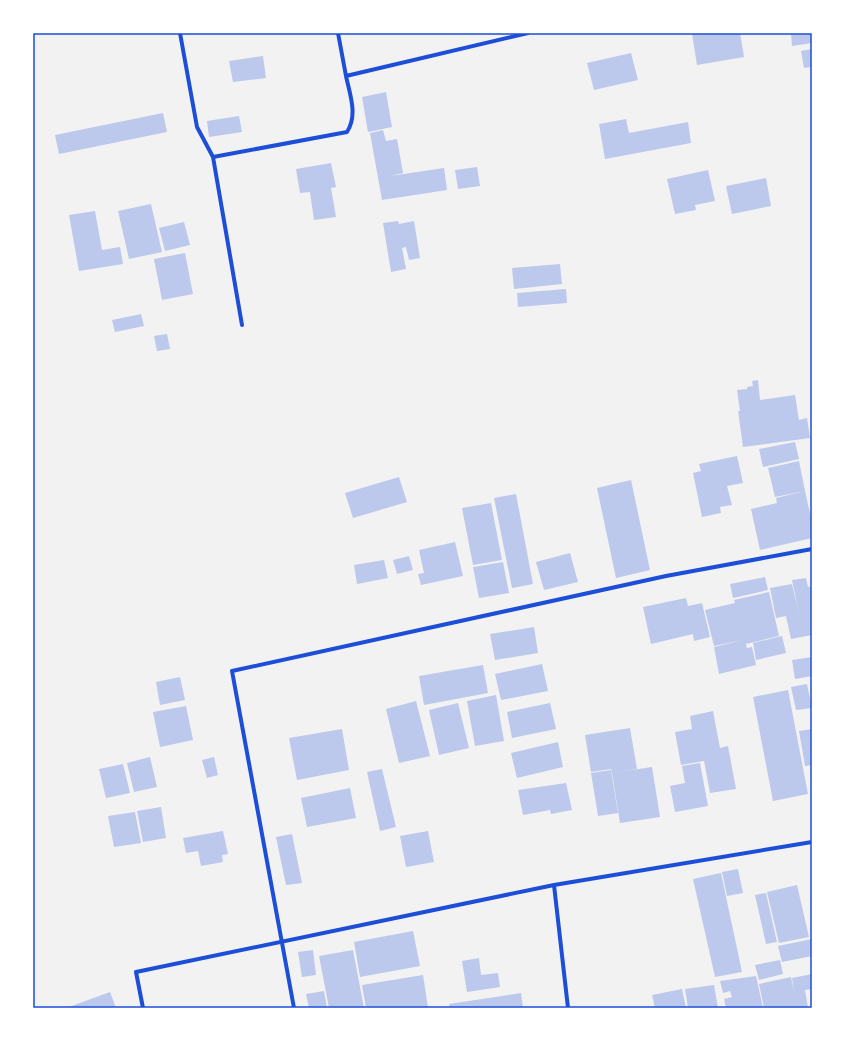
<svg xmlns="http://www.w3.org/2000/svg" width="845" height="1041" viewBox="0 0 845 1041" font-family="Signika,sans-serif">
	<style>
		.building { fill: #bdc9ec }
		.lines { fill: none; stroke-linecap: round; stroke-linejoin: round }
		.minor { stroke: #1d4ed8; stroke-width: 4 }
		.neatline { fill: none; stroke: #1d4ed8; stroke-width: 1.5 }
	</style>
	<rect width="100%" height="100%" fill="#f2f2f2"/>
	<!-- building -->
	<path class="building" d="M695 33H740L744 57 697 65 692 34Z
		M791 33H812V43L792 46Z
		M812 49V67L804 68 801 51Z
		M631 53 638 80 594 90 587 63Z
		M263 56 266 78 233 82 229 61Z
		M386 92 392 127 368 132 362 97Z
		M163 113 167 132 59 154 55 135Z
		M239 116 242 132 209 137 207 121Z
		M626 119 629 133 688 122 691 143 605 159 599 124Z
		M383 130 386 141 397 139 403 173 390 176 444 168 447 190 382 200 370 133Z
		M331 163 336 187 331 188 336 217 314 220 310 192 300 193 296 169Z
		M477 167 480 186 458 189 455 170Z
		M708 170 715 201 695 205 696 210 675 214 667 179Z
		M766 178 771 206 732 214 726 186Z
		M151 204 162 252 129 259 118 211Z
		M95 211 102 250 120 247 123 264 79 271 69 215Z
		M398 221 399 224 414 221 420 258 409 260 406 247 402 248 406 269 391 272 383 223Z
		M184 222 190 245 165 251 159 228Z
		M185 253 193 294 162 300 154 259Z
		M560 264 562 284 514 289 512 268Z
		M566 289 567 303 518 307 517 293Z
		M141 314 144 326 115 332 112 320Z
		M167 334 170 349 157 351 154 336Z
		M758 380 760 400 795 395 799 420 807 418 810 438 743 447 738 411H740L737 390 747 389V387L753 386 752 381Z
		M795 442 799 459 763 467 759 449Z
		M737 456 743 483 727 486 732 505 720 507 721 513 702 517 693 473 701 471 699 464Z
		M799 461 805 491 775 497 768 468Z
		M399 477 407 502 353 518 345 493Z
		M631 480 650 570 616 578 597 488Z
		M805 491 812 522V538L760 550 751 509 777 503 776 498Z
		M516 494 533 584 512 588 494 498Z
		M491 503 502 560 473 565 462 508Z
		M455 542 463 576 421 585 418 574 424 573 419 550Z
		M570 553 578 582 544 590 536 562Z
		M409 556 413 570 397 574 393 560Z
		M384 560 388 578 357 584 354 565Z
		M503 562 509 593 479 598 473 567Z
		M765 577 768 590 733 598 730 584Z
		M806 578 808 587 812 586V635L791 639 786 616 776 618 770 588 792 584 799 614 792 580Z
		M769 592 779 636 746 644 747 648 752 647 756 665 719 674 714 647 743 640 714 646 705 610 735 603 734 600Z
		M686 598 688 606 702 603 710 637 694 641 693 634 651 644 643 607Z
		M534 627 538 653 495 660 490 634Z
		M782 636 786 653 756 660 753 643Z
		M812 657V676L795 679 792 660Z
		M542 664 548 691 501 700 495 674Z
		M483 665 488 693 424 705 419 676Z
		M180 677 185 700 160 705 156 682Z
		M807 684 812 708 796 710 791 687Z
		M788 690 808 794 773 801 753 697Z
		M496 695 504 741 475 746 467 701Z
		M416 701 430 756 399 763 386 709Z
		M458 703 469 748 439 755 429 710Z
		M550 703 556 729 512 738 507 712Z
		M186 706 193 740 160 747 153 712Z
		M713 711 720 748 728 746 736 789 710 793 704 761 681 765 675 732 692 729 690 716Z
		M630 728 637 769 612 773 611 769 591 772 585 735Z
		M342 729 349 770 297 780 289 738Z
		M812 729V765L805 766 799 731Z
		M558 742 563 767 517 778 511 753Z
		M150 757 157 787 134 792 127 763Z
		M214 757 218 775 207 778 202 760Z
		M700 763 708 806 675 812 670 786 685 783 682 766Z
		M123 764 130 793 106 798 99 769Z
		M652 767 660 817 620 823 612 773Z
		M382 769 396 827 380 831 367 772Z
		M611 770 618 813 598 816 591 773Z
		M566 783 572 810 551 814 550 810 523 815 518 790Z
		M350 788 356 818 307 827 301 798Z
		M161 807 166 838 143 842 137 811Z
		M135 812 141 843 114 847 108 816Z
		M223 831 228 854 222 855 223 862 201 866 198 851 186 853 183 838Z
		M428 831 434 862 406 867 400 836Z
		M292 834 302 883 286 885 276 837Z
		M738 869 743 893 727 896 722 872Z
		M721 873 742 972 715 977 693 879Z
		M797 885 809 937 779 943 767 892Z
		M766 893 777 942 766 944 755 895Z
		M413 931 420 966 360 977 354 942Z
		M812 939V956L782 962 778 946Z
		M313 950 316 975 302 977 298 952Z
		M353 950 364 1008H329L319 956Z
		M479 958 481 975 498 973 500 987 467 992 462 961Z
		M780 960 783 974 759 980 755 965Z
		M812 974V989L805 990 808 1008H764L759 984 791 977 794 992 792 978Z
		M423 975 428 1008H366L362 985Z
		M756 976 763 1008H726L724 999 732 997 730 991 723 993 720 981Z
		M714 985 718 1008H688L685 989Z
		M682 989 686 1008H655L652 995Z
		M324 991 327 1008H309L306 994Z
		M110 992 116 1008H66Z
		M521 993 523 1008H450L449 1004Z"/>
	<g class="lines">
		<!-- minor -->
		<path class="minor" d="M180 33 197 127 213 157
			M338 33 346 76
			M242 325 213 157 347 132C358 115 350 95 346 76L528 33
			M554 885 568 1008
			M143 1008 136 972 554 885 812 842
			M294 1008 232 671 666 576 812 549"/>
	</g>
	<!-- border -->
	<rect width="845" height="1041" fill="none" stroke="#ffffff" stroke-width="68"/>
	<rect x="34" y="34" width="777" height="973" class="neatline"/>
</svg>
